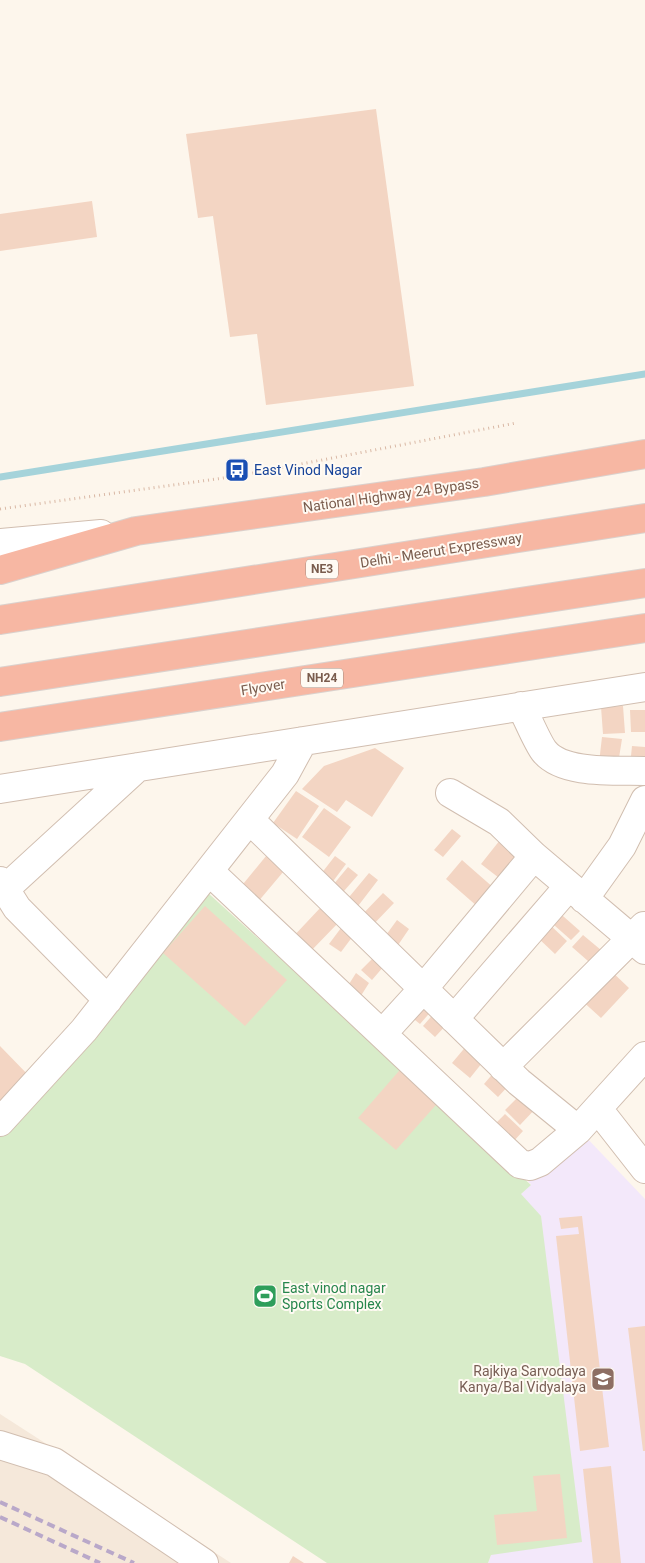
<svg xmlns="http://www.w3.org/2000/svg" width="645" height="1563" viewBox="0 0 645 1563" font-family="Roboto,sans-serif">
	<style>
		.residential { fill: #f5e8da }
		.education { fill: #f3e8fa }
		.green { fill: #d8ecc9 }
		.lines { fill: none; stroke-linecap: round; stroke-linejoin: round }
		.stream { stroke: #a5d3da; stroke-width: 7 }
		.building { fill: #f3d5c3 }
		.minor-casing { stroke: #d1beb0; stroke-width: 30 }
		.highway-casing { stroke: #dad1cd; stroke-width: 30 }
		.path { stroke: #d9b8a5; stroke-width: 3; stroke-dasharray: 1 4; stroke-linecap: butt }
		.minor { stroke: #fff; stroke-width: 28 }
		.highway { stroke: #f7b7a3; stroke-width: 28 }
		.rail { stroke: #b9a8c9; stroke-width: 4; stroke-dasharray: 8 5; stroke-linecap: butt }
		.labels { text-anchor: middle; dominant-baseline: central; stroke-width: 4; stroke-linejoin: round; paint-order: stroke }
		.shield { fill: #fffaf3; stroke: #a28b7f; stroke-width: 1 }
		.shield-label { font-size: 12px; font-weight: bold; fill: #7a5c4d }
		.transit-label { font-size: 14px; fill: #164399; stroke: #fffaf3; text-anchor: start }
		.street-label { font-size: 14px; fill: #7a5c4d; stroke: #fffaf3 }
		.leisure-label { font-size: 14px; fill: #27864d; stroke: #fffaf3; text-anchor: start }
		.education-label { font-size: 14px; fill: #785e54; stroke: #fffaf3; text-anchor: end }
	</style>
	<rect width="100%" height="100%" fill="#fdf6ec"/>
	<!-- residential -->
	<path class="residential" d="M0 1414 231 1563H0Z"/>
	<!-- education -->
	<path class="education" d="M583 1134 645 1199V1563H488L491 1555 521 1194 531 1184 528 1182Z"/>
	<!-- green -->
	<path class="green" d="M208 893 531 1185 521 1194 541 1216 582 1542 491 1555 488 1563H327L25 1364 0 1356V1130Z"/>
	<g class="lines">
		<!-- stream -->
		<path class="stream" d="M0 477 645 374"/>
	</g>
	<!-- building -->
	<path class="building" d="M376 109 414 386 266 405 257 334 230 337 213 216 198 218 186 134Z
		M92 201 97 237 0 251V214Z
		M623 706 625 733 603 734 601 707Z
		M630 710H645V732H631Z
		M602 737 622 739 618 764 599 763Z
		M632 746 645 747V766H630Z
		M375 748 404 768 372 817 346 800 337 812 302 789 324 766Z
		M296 791 319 806 297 839 273 823Z
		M324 808 351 827 329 857 302 837Z
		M452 829 461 836 443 857 434 850Z
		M500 840 522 857 503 881 481 864Z
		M271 850 289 865 257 903 239 889Z
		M335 856 346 864 328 888 317 879Z
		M462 860 495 889 478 907 446 879Z
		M348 867 358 875 337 899 328 891Z
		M369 873 378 880 355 910 345 902Z
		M383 893 394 903 369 929 358 919Z
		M205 906 287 980 245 1026 163 953Z
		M322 906 339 922 309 953 290 940Z
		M555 909 580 931 571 940 546 918Z
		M397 920 409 929 394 951 381 942Z
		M548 923 567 941 555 954 536 936Z
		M341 928 353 936 341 952 329 944Z
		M583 935 607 955 596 968 572 947Z
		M374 957 384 966 372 980 361 970Z
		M608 968 629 988 601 1018 579 998Z
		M356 973 369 983 357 1002 344 992Z
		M419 995 434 1008 420 1024 405 1012Z
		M436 1011 449 1022 435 1037 423 1026Z
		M468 1044 486 1058 470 1078 452 1063Z
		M0 1046 34 1081 0 1115Z
		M405 1064 443 1097 396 1150 358 1118Z
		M496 1070 511 1083 498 1097 484 1084Z
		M523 1092 538 1106 520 1125 505 1110Z
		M505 1114 523 1131 513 1142 495 1124Z
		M582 1216 609 1447 580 1451 556 1236 579 1234 578 1227 561 1229 559 1218Z
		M645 1326V1451H643L628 1328Z
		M611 1466 621 1563H593L583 1469Z
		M560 1474 567 1538 497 1545 494 1515 537 1511 533 1476Z
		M293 1556 304 1563H289Z"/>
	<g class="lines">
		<!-- minor casing -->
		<g class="minor-casing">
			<path id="minor" d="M0 543 101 534
				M521 706C527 717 537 742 544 751 563 775 617 770 645 771
				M0 789 645 687
				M450 793 499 822 534 856 645 950
				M250 820 519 1082 578 1130
				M210 872 520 1164 530 1166 540 1162 578 1130 645 1056
				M0 881 17 908 108 1000
				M5 889 138 767
				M584 899 622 846 645 800
				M454 1019 569 886
				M382 1034 423 989 534 856
				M503 1067 644 926
				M598 1109 645 1169
				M0 1122 84 1030 285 774 303 741
				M0 1445 54 1462 204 1563"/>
		</g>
		<!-- highway casing -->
		<g class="highway-casing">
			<path id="highway" d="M0 570 136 531 484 482 645 454
				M0 620 645 518
				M0 682 645 583
				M0 727 645 628"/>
		</g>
		<!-- path -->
		<path class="path" d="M0 509 238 476 516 423"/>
		<!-- minor -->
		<use href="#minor" class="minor"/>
		<!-- highway -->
		<use href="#highway" class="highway"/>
		<!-- rail -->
		<path class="rail" d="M0 1502 134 1563
			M0 1517 100 1563"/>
	</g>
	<!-- icons -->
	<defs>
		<g id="bus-square" transform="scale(1.25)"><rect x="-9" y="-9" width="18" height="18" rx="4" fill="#1a4fb4" stroke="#fffaf3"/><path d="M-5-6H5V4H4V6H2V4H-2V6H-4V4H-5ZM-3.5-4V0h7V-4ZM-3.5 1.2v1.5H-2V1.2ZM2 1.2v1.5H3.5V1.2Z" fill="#fff"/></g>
		<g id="stadium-square" transform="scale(1.25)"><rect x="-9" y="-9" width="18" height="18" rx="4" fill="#2e9e5b" stroke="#fffaf3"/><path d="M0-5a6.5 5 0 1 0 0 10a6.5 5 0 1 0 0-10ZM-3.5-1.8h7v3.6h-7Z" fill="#fff"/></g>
		<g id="school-square" transform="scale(1.25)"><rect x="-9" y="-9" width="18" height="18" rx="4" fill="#8d6e63" stroke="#fffaf3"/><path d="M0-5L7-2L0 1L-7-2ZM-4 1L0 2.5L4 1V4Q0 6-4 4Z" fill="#fff"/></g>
	</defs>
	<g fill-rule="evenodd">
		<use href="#bus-square" x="237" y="470"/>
		<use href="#stadium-square" x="265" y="1296"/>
		<use href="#school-square" x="603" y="1379"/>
	</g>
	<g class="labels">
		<!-- shield labels -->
		<g class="shield">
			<rect x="306" y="559.5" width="32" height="19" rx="4"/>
			<rect x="301" y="668.5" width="42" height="19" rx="4"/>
		</g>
		<g class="shield-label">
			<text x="322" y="569">NE3</text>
			<text x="322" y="678">NH24</text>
		</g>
		<!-- transit labels -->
		<g class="transit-label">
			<text x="254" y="470">East Vinod Nagar</text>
		</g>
		<!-- street labels -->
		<g class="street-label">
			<text transform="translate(391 495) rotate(-8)">National Highway 24 Bypass</text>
			<text transform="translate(441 550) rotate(-9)">Delhi - Meerut Expressway</text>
			<text transform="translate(263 687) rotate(-9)">Flyover</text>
		</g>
		<!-- leisure labels -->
		<g class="leisure-label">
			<text x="282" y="1288">East vinod nagar<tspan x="282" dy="16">Sports Complex</tspan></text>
		</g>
		<!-- education labels -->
		<g class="education-label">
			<text x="586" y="1371">Rajkiya Sarvodaya<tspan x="586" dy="16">Kanya/Bal Vidyalaya</tspan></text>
		</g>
	</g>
</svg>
